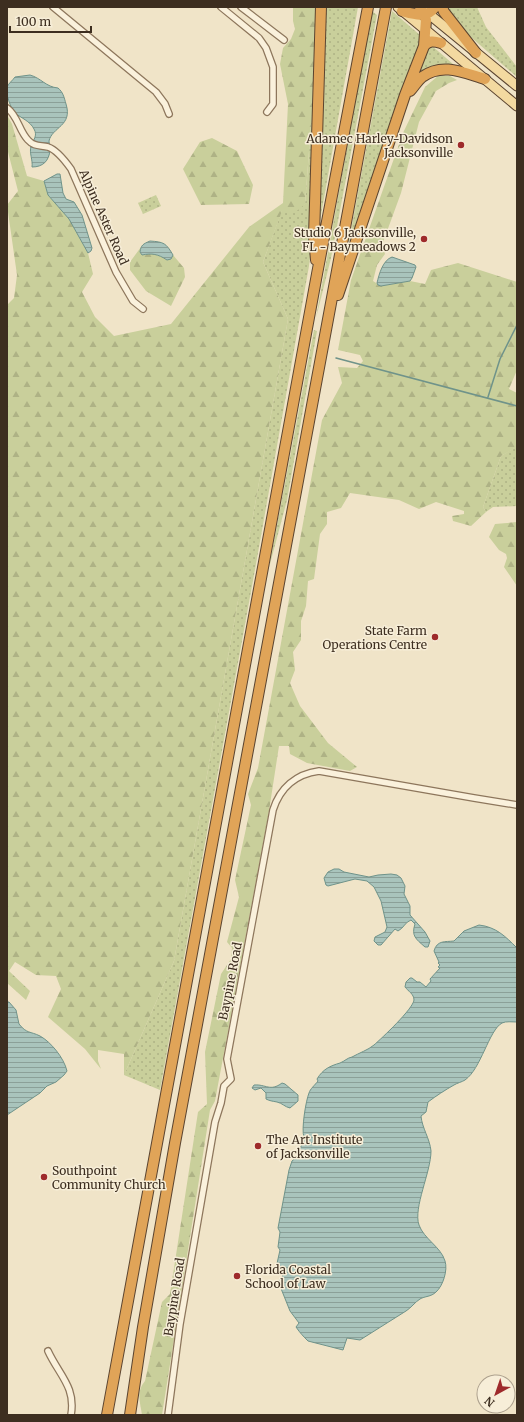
<svg xmlns="http://www.w3.org/2000/svg" width="524" height="1422" viewBox="0 0 524 1422" font-family="Merriweather,serif">
	<style>
		.green { fill: url(#green-dots) }
		.forest { fill: url(#forest-firs) }
		.water { fill: url(#water-rules); stroke: #6f938a }
		.lines { fill: none; stroke-linecap: round; stroke-linejoin: round }
		.stream { stroke: #6f938a; stroke-width: 1.5 }
		.minor-casing { stroke: #8d765c; stroke-width: 8 }
		.primary-casing { stroke: #5b4430; stroke-width: 11 }
		.motorway-casing { stroke: #5b4430; stroke-width: 12 }
		.minor { stroke: #faf1dc; stroke-width: 5.5 }
		.primary { stroke: #f3d9a0; stroke-width: 9 }
		.motorway { stroke: #e0a458; stroke-width: 10 }
		.poi-dot { fill: #9e2a2b; stroke: #f7eed8; stroke-width: 1.5 }
		.labels { text-anchor: middle; dominant-baseline: central; stroke-width: 3; stroke-linejoin: round; paint-order: stroke }
		.poi-label { font-size: 12px; fill: #3d2e20; stroke: #f7eed8; text-anchor: end }
		.street-label { font-size: 12px; fill: #3d2e20; stroke: #f7eed8 }
	</style>
	<defs>
		<pattern id="green-dots" width="8" height="8" patternUnits="userSpaceOnUse"><rect width="8" height="8" fill="#c9cf9b"/><path d="M2 2h.1M6 6h.1" fill="none" stroke="#aeb285" stroke-width="1.8" stroke-linecap="round"/></pattern>
		<pattern id="forest-firs" width="22" height="20" patternUnits="userSpaceOnUse"><rect width="22" height="20" fill="#c9cf9b"/><path d="M5 1l3.5 6h-7zM16 11l3.5 6h-7z" fill="#aeb285"/></pattern>
		<pattern id="water-rules" width="6" height="5" patternUnits="userSpaceOnUse"><rect width="6" height="5" fill="#a9c4bc"/><path d="M0 2.5h6" fill="none" stroke="#8ba098"/></pattern>
	</defs>
	<rect width="100%" height="100%" fill="#f0e4c8"/>
	<!-- green -->
	<path class="green" d="M323 7H358L316 243Z
		M445 7H477L486 27 517 67V77L465 32Z
		M372 11 377 15 331 258 316 318Z
		M392 11 421 36V38L351 241H349Z
		M431 45 453 64V66L419 75 428 47Z
		M314 122 312 240 309 266 256 564 160 1090 124 1075 174 961 288 319 263 262 282 210 305 204 311 125Z
		M156 195 161 206 143 214 138 203Z
		M314 330 317 331 287 500 269 568Z
		M516 447H517V506L493 507 486 512 483 507 501 456Z"/>
	<!-- forest -->
	<path class="forest" d="M293 7H316L314 122 311 125 305 204 298 210 289 213 282 211 263 262 288 319 174 961 124 1075V1054L98 1050V1061L101 1069 85 1049 48 1017 61 989 56 976 36 975 15 962 9 971 30 991 26 1000 7 983V305L14 298 17 275 7 205 18 191 7 148V115L12 124 27 176 44 181 48 195 69 219 88 253 93 274 82 292 95 317 114 336 171 324 249 227 283 203 288 104 280 64 283 48 291 39 295 29 293 21Z
		M439 75 450 76 457 80 449 83 436 91 419 122 401 193 382 245 385 254 377 265 373 281 381 286 410 281 425 284 431 270 458 263 517 282V370L509 389 517 393V447L501 456 483 507 486 512 471 526 453 521 452 516 464 514V511L436 502 419 509 399 500 350 493 341 508 327 512V524L320 534 314 579 308 581 306 606 301 621V640L293 652 295 670 290 683 300 706 328 743 357 767 350 771 307 763 290 754 289 746H279L269 811 215 1101 210 1110 162 1415H142C140 1401 136 1392 145 1381L162 1302 170 1294 198 1112 207 1104 205 1052 221 974 231 959 232 948 227 942 239 897 235 880 251 805 248 794 258 768 322 420 342 383 338 367 357 368 363 361 360 355 338 350 351 280 403 133 425 87Z
		M212 138 237 151 253 185 249 204 201 205 183 169 200 142Z
		M141 247 140 252 142 255C152 253 158 254 167 260L171 259 173 255 184 268 185 277 171 306 146 291 130 270V262Z
		M517 522V586L504 567 507 558 506 554 499 550 489 537 495 524Z"/>
	<!-- water -->
	<path class="water" d="M30 75C41 78 46 87 58 88 63 92 64 97 66 104 73 126 52 127 49 141 49 144 50 147 50 150 49 161 43 167 32 167 33 160 29 153 31 146 33 140 38 136 34 129 30 121 21 118 15 113 11 109 5 93 7 87 8 84 13 80 15 77Z
		M57 174H60L63 193 66 199 74 202 82 215 92 248 91 251 88 253 69 219 48 195 44 181Z
		M150 241C164 242 166 243 173 255L171 259 167 260C158 254 152 253 142 255L140 252C141 245 143 244 150 241Z
		M392 257 415 265 416 267 412 278 410 281 381 286 378 285 377 283C379 274 383 260 392 257Z
		M334 869H339L344 872 369 877 378 875 391 874 397 875 401 878 405 886 404 894 410 906V915L425 932 430 941 428 947H425C416 939 411 936 415 924L411 920C405 922 404 928 398 931L395 929 381 945H378L374 941 375 937 385 932 387 927 381 901 374 887 367 881 355 879 328 886 326 885 324 878 328 872Z
		M479 925C496 927 505 936 517 948V1022C512 1022 506 1021 502 1023 489 1030 481 1069 465 1080 462 1082 457 1083 454 1085 445 1090 436 1096 428 1102L426 1112 421 1116C422 1128 430 1139 431 1151 431 1172 413 1208 419 1225 424 1239 441 1247 445 1261 448 1270 443 1286 436 1292 431 1297 425 1296 420 1299 415 1302 411 1308 406 1311 391 1321 375 1330 360 1340L347 1338 343 1350 308 1341C304 1337 300 1333 296 1327L299 1323 290 1311 278 1281 282 1279 283 1273 280 1270 276 1268 280 1250 278 1247 280 1232 278 1228 289 1170 292 1161 298 1156 304 1137C301 1130 306 1100 309 1093 310 1089 315 1085 318 1081L317 1079C323 1069 330 1066 340 1063 345 1061 347 1058 352 1057 359 1053 368 1050 374 1045 382 1038 413 1009 414 1000 414 994 408 991 405 987L406 982 410 978H412L417 982H420L426 987 431 981 430 979 440 968 438 967 440 965 438 963 439 962 434 951C437 940 445 942 454 941L464 931Z
		M7 1002H9L16 1010 19 1024C27 1034 30 1031 40 1036 51 1042 64 1058 67 1071L64 1075 56 1082 47 1086 40 1093 7 1115Z
		M282 1083 285 1084 298 1095V1101L290 1108C285 1107 282 1103 277 1102 272 1101 270 1101 266 1099V1093L261 1088 255 1090 252 1088 254 1085C266 1084 270 1092 282 1083Z"/>
	<g class="lines">
		<!-- stream -->
		<path class="stream" d="M336 358 517 406
			M488 397 500 359 517 325"/>
		<!-- minor casing -->
		<g class="minor-casing">
			<path id="minor" d="M53 7 156 92 165 104 169 114
				M221 7 259 38 266 48 273 67V104L267 112
				M241 7 284 40
				M7 108C18 116 19 131 28 140 34 147 41 145 48 147 57 150 66 162 71 169L116 272 133 301 143 309
				M48 1351C59 1375 76 1387 71 1415
				M168 1415 180 1324 215 1122 221 1103 224 1086 231 1079 227 1059 273 810C280 788 296 774 319 771L474 798 517 805"/>
		</g>
		<!-- primary casing -->
		<g class="primary-casing">
			<path id="primary" d="M398 7 517 106
				M424 10 517 86"/>
		</g>
		<!-- motorway casing -->
		<g class="motorway-casing">
			<path id="motorway" d="M442 7 444 12 476 53
				M402 11C413 14 427 19 435 7
				M424 46C429 40 434 41 441 43
				M410 91C414 87 417 81 422 77 443 62 464 73 485 79
				M316 260 314 236 321 7
				M338 295 405 95 424 46 426 20 420 7
				M107 1415 317 274 368 7
				M130 1415 143 1327 175 1143 386 7"/>
		</g>
		<!-- minor -->
		<use href="#minor" class="minor"/>
		<!-- primary -->
		<use href="#primary" class="primary"/>
		<!-- motorway -->
		<use href="#motorway" class="motorway"/>
	</g>
	<!-- markers -->
	<g class="poi-dot">
		<circle cx="461" cy="145" r="4"/>
		<circle cx="424" cy="239" r="4"/>
		<circle cx="435" cy="637" r="4"/>
		<circle cx="258" cy="1146" r="4"/>
		<circle cx="44" cy="1177" r="4"/>
		<circle cx="237" cy="1276" r="4"/>
	</g>
	<g class="labels">
		<!-- poi labels -->
		<g class="poi-label">
			<text x="453" y="138">Adamec Harley-Davidson<tspan x="453" dy="14">Jacksonville</tspan></text>
			<text x="416" y="232">Studio 6 Jacksonville,<tspan x="416" dy="14">FL - Baymeadows 2</tspan></text>
			<text x="427" y="630">State Farm<tspan x="427" dy="14">Operations Centre</tspan></text>
			<text x="266" y="1139" text-anchor="start">The Art Institute<tspan x="266" dy="14">of Jacksonville</tspan></text>
			<text x="52" y="1170" text-anchor="start">Southpoint<tspan x="52" dy="14">Community Church</tspan></text>
			<text x="245" y="1269" text-anchor="start">Florida Coastal<tspan x="245" dy="14">School of Law</tspan></text>
		</g>
		<!-- street labels -->
		<g class="street-label">
			<text transform="translate(104 217) rotate(66)">Alpine Aster Road</text>
			<text transform="translate(230 981) rotate(-79)">Baypine Road</text>
			<text transform="translate(174 1297) rotate(-81)">Baypine Road</text>
		</g>
	</g>
	<!-- border -->
	<rect width="524" height="1422" fill="none" stroke="#3d2e20" stroke-width="16"/>
	<!-- north arrow -->
	<g transform="translate(496 1394) rotate(220)"><circle r="19" fill="#f7eed8" stroke="#ada18e"/>
	<path d="M0-3L7 15L0 10L-7 15Z" fill="#9e2a2b"/>
	<text y="-6" font-size="11" font-weight="bold" text-anchor="middle" fill="#3d2e20">N</text>
	</g>
	<!-- scale -->
	<path d="M10 26v6h81v-6" fill="none" stroke="#3d2e20" stroke-width="2"/>
	<text x="16" y="26" font-size="12" fill="#3d2e20" stroke="#f7eed8" stroke-width="3" paint-order="stroke">100 m</text>
</svg>
